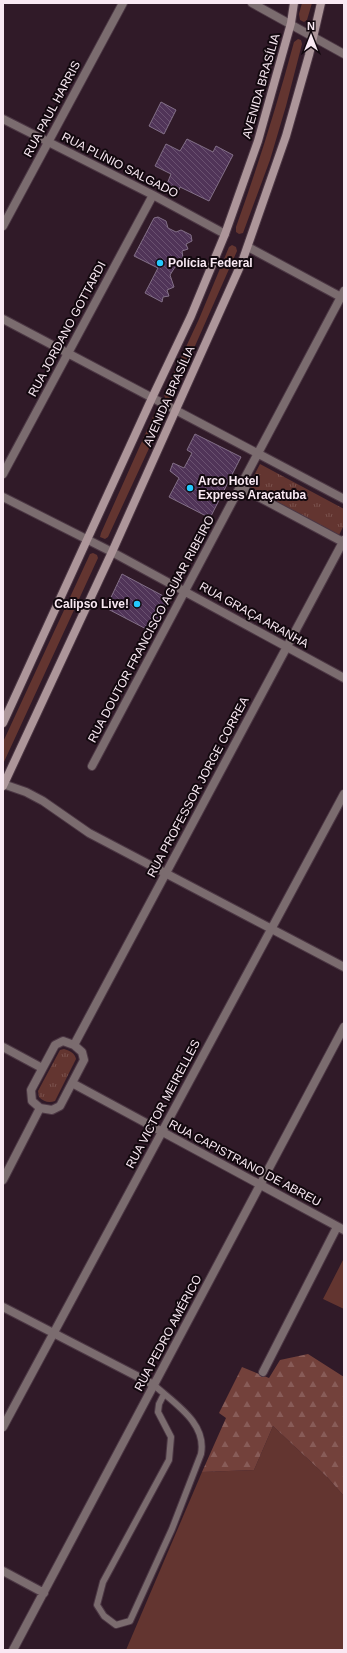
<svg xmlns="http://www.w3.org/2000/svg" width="347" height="1653" viewBox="0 0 347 1653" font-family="Arial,sans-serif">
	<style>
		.green { fill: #633530 }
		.forest { fill: url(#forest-firs) }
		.park { fill: url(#park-tufts) }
		.building { fill: url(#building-back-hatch); stroke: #837088 }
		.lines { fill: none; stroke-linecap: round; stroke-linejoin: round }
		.lane-casing { stroke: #4c3744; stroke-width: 8 }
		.street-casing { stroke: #4c3744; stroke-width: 10 }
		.secondary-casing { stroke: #4c3744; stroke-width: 10 }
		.lane { stroke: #7b6c6f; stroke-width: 6 }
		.street { stroke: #7b6c6f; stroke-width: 8 }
		.secondary { stroke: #ad969a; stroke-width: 8 }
		.poi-dot { fill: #24c9fe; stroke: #12080e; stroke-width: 1.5 }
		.labels { text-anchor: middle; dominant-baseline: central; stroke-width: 4; stroke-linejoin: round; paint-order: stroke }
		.street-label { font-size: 12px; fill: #f9e9f3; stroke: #12080e }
		.poi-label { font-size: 12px; font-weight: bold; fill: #f9e9f3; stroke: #12080e; text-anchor: start }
	</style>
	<defs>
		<pattern id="forest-firs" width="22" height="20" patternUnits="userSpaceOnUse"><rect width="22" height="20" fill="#73413b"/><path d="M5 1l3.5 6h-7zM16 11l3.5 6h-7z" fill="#885c58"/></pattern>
		<pattern id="park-tufts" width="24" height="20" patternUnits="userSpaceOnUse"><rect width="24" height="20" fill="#633530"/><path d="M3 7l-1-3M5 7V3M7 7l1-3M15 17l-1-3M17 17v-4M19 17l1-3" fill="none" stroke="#7a524e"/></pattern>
		<pattern id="building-back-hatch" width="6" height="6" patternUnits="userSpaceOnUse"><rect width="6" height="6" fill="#503458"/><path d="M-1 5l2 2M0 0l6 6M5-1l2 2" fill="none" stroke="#6a5170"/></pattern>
	</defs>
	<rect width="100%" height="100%" fill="#301a28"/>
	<!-- green -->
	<path class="green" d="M302 3H312L307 20 304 22 300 20 299 14Z
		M298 39 301 40 302 44 286 106 270 160 243 233 239 234 236 232V227C258 166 277 105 294 42Z
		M232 245 236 247 237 251 172 398 169 400 165 398 164 394 199 319 229 247Z
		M159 411 163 412 164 416 108 537 105 539 100 537 101 533 155 412Z
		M93 553 97 555 98 558 3 764V742L90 554Z
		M343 1260 344 1261V1309L323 1299Z
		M273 1426 327 1477 344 1496V1650H126L202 1472 254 1470Z"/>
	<!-- forest -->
	<path class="forest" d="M308 1354 344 1377V1496L327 1477 273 1426 254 1470 202 1472 226 1418 219 1413 242 1367 269 1378 280 1360Z"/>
	<!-- park -->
	<path class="park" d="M260 464 344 509V525L339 535 248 487Z
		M64 1049C70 1051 75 1053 76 1059L55 1101C49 1103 44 1102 39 1097L38 1091 60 1050Z"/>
	<!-- building -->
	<path class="building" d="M161 102 176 110 164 134 149 126Z
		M187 139 213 152 216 146 233 155 209 201 180 187 179 190 167 184 171 174 155 166 166 144 180 151Z
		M158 217 166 221 168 228 176 232 181 230 191 235 192 241 186 244 188 249 182 251 183 258 178 259 179 266 175 267 170 275 174 287 167 290 169 296 163 297 162 302 145 293 158 268 134 256 154 218Z
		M195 434 241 457 210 518 169 497 179 478 170 471 173 463 184 468 192 453 187 450Z
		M122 574 169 599 152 632 106 608Z"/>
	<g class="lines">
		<!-- lane casing -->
		<g class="lane-casing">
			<path id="lane" d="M154 1385C175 1404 207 1423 201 1454L172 1529 130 1621 116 1625 104 1616 97 1605 103 1582 169 1460 171 1437 158 1412 159 1404 164 1394"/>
		</g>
		<!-- street casing -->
		<g class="street-casing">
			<path id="street" d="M252 3 344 54
				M3 119 153 195 225 234
				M3 226 123 3
				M248 247 341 297
				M3 319 344 499
				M3 474 153 195
				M240 487 343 542
				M3 497 112 552 344 678
				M92 766 344 291
				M3 784 26 792 43 801 89 833 344 967
				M63 1041 74 1045 82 1052 84 1060 60 1106 52 1110 40 1108 32 1101 31 1090 55 1045Z
				M74 1045 344 540
				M3 1047 42 1068
				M72 1083 344 1230
				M3 1180 40 1108
				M3 1307 154 1385
				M263 1372 337 1227
				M3 1427 344 794
				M3 1571 44 1593
				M13 1650 344 1027"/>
		</g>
		<!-- secondary casing -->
		<g class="secondary-casing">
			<path id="secondary" d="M3 723 152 398 191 316 225 234 258 141 291 23 294 3
				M3 786 112 552 242 262 286 136 309 55 321 3"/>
		</g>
		<!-- lane -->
		<use href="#lane" class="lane"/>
		<!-- street -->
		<use href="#street" class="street"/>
		<!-- secondary -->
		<use href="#secondary" class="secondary"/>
	</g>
	<!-- markers -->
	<g class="poi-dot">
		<circle cx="160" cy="263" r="4"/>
		<circle cx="190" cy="488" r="4"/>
		<circle cx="137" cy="604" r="4"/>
	</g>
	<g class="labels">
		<!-- street labels -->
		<g class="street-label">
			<text transform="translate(261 86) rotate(-74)">AVENIDA BRASÍLIA</text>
			<text transform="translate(52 109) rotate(-62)">RUA PAUL HARRIS</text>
			<text transform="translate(120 165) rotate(27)">RUA PLÍNIO SALGADO</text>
			<text transform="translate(67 329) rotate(-62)">RUA JORDANO GOTTARDI</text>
			<text transform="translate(169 396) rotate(-66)">AVENIDA BRASÍLIA</text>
			<text transform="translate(254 615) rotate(29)">RUA GRAÇA ARANHA</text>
			<text transform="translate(151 629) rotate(-62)">RUA DOUTOR FRANCISCO AGUIAR RIBEIRO</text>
			<text transform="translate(198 787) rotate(-62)">RUA PROFESSOR JORGE CORREA</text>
			<text transform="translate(163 1104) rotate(-62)">RUA VICTOR MEIRELLES</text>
			<text transform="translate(245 1163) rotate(28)">RUA CAPISTRANO DE ABREU</text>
			<text transform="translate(168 1333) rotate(-62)">RUA PEDRO AMÉRICO</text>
		</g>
		<!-- poi labels -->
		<g class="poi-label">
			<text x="168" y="263">Polícia Federal</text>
			<text x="198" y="481">Arco Hotel<tspan x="198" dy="14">Express Araçatuba</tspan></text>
			<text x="129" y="604" text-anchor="end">Calipso Live!</text>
		</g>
	</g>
	<!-- border -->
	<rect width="347" height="1653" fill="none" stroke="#f9e9f3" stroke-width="8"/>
	<!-- north arrow -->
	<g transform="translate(311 36)" stroke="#12080e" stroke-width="3" paint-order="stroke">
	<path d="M0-3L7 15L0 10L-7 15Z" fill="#f9e9f3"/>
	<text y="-6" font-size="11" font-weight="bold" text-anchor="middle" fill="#f9e9f3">N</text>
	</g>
</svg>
